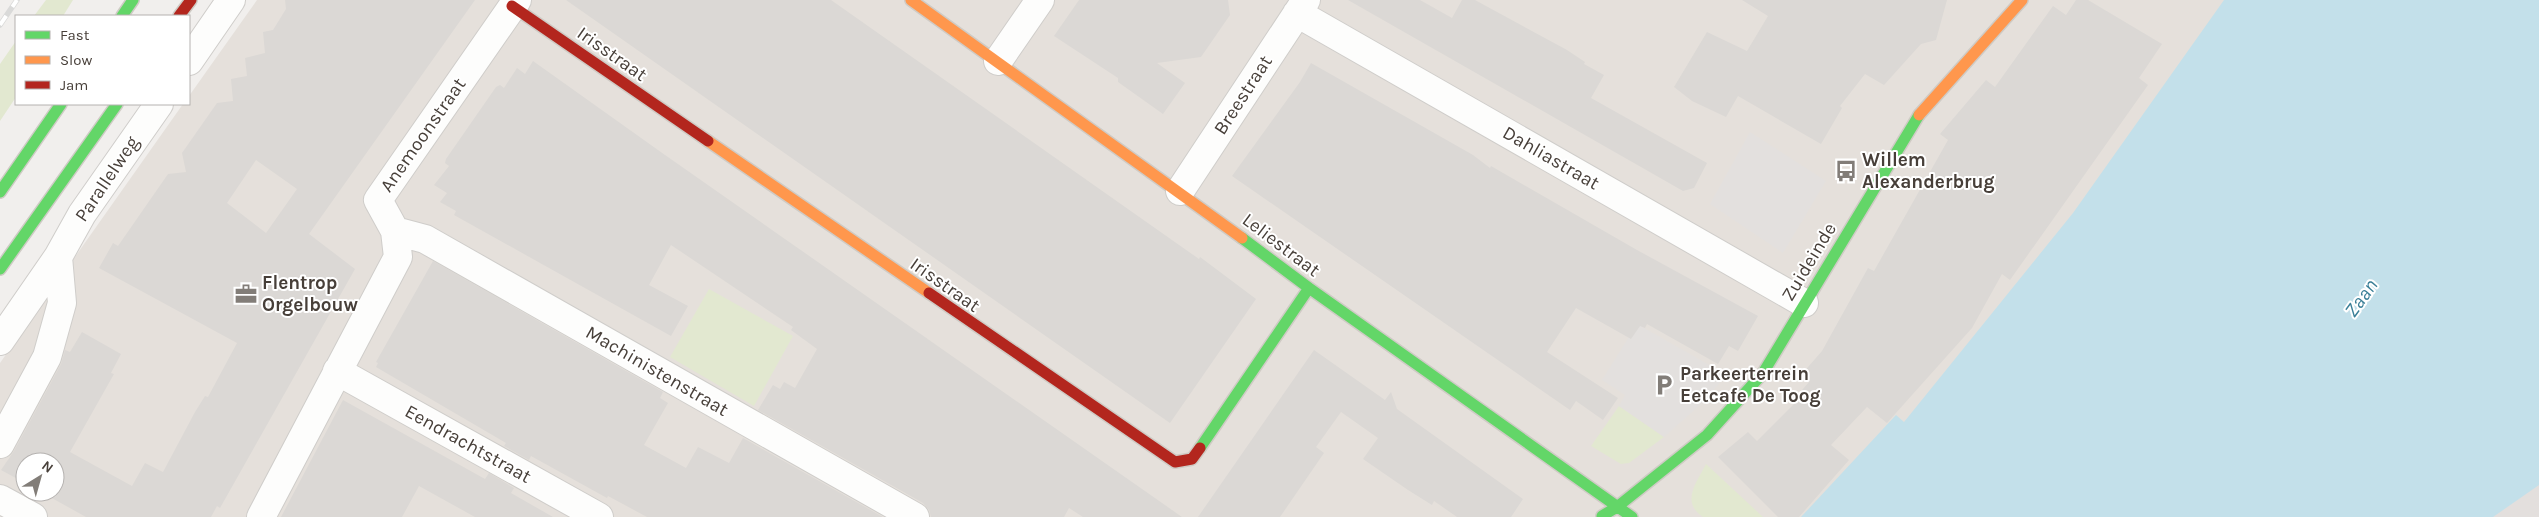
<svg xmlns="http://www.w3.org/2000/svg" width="2539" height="517" viewBox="0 0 2539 517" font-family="Karla,sans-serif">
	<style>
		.residential { fill: #e5e0db; fill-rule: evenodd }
		.industrial { fill: #e3dfdd }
		.green { fill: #e2e8d0 }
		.parking { fill: #e3e0de }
		.water { fill: #c3e0ea }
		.building { fill: #dbd8d5; fill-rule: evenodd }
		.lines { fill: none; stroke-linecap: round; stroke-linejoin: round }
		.street-casing { stroke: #cfcdca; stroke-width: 30 }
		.fast-casing { stroke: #cfcbc5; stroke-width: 14 }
		.slow-casing { stroke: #cfcbc5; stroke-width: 14 }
		.jam-casing { stroke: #cfcbc5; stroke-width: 14 }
		.street { stroke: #fdfdfc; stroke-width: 28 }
		.fast { stroke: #63d668; stroke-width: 11 }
		.slow { stroke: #ff974d; stroke-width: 11 }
		.jam { stroke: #b3261e; stroke-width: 11 }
		.rail-casing { stroke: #dadad9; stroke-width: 5.5 }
		.rail { stroke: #fff; stroke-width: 4; stroke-dasharray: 11; stroke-linecap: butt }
		.labels { text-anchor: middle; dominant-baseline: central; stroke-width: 4; stroke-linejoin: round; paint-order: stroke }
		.street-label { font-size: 19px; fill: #473f39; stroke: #fff }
		.poi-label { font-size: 19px; font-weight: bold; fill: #473f39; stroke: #fff; text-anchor: start }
		.water-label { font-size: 20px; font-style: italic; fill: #3a7f97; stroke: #fff }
	</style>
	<rect width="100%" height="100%" fill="#f1efed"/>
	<!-- residential -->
	<path class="residential" d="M257 0H2539L2476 517H0V363L183 104H189V96ZM25 462H55V492H25Z"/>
	<!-- industrial -->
	<path class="industrial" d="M2539 473V517H2476Z"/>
	<!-- green -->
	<path class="green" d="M46 0H73L63 16H34Z
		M16 41V97L0 121V64Z
		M709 289 793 336 754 406 670 357Z
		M1619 406 1664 437 1629 463 1621 464 1591 446Z
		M1706 464 1763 517H1703C1680 502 1697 482 1706 464Z"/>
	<!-- parking -->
	<path class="parking" d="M1750 132 1826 181 1783 253 1710 204Z
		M1637 324 1727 375 1699 406 1664 437 1619 406 1625 395 1602 380Z"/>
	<!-- water -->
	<path class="water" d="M2224 0H2539V485L2493 517H1801L1896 415 1904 422 2073 213Z"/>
	<!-- building -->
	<path class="building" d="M285 0H475L309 234 355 269 220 508 217 506 211 517H86L41 492H55V462H25V483L1 470 14 451 61 364 65 350 70 352 82 332 121 354 111 373 114 374 70 452 132 486 145 463 163 472 195 412 205 396 208 397 237 343 99 268 113 243 118 246 168 174 186 172 182 153 217 103 233 101 231 79 247 76 245 58 265 53 263 32 273 30 286 9ZM256 160 297 189 266 233 227 203Z
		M566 0H831L1199 259 1200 257 1256 299 1170 423Z
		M1079 0H1228L1230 15 1201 57 1157 63 1185 83 1163 114 1118 82V78L1054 36Z
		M1348 0H1420L1452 18 1462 0H1475L1567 50 1585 62 1584 64 1604 75 1591 98 1707 163 1694 188 1683 191Z
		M1742 0H1947L1936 40 1921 44 1884 85 1865 74 1840 106 1842 108 1821 144 1738 96 1726 117 1692 101 1674 87 1707 32 1747 51 1768 16Z
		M2076 0H2088L2162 44 2139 78 2148 85 2010 280 2002 274 1972 328 1887 423 1867 407 1831 445 1849 460 1799 517H1778L1718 457 1748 432 1757 441 1796 402 1798 399 1796 397 1809 382 1801 375 1822 351 1868 268 1874 271 1948 140 1940 134 1986 80 1995 87 2053 6 2066 15Z
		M533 61 665 155 1182 517H1083L1069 508 1064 517H931L929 510 923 503 758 410 773 385 780 389 784 382 795 388 817 349 791 330 793 327 671 245 649 285 688 306 671 336 454 215 456 211 440 202 447 193 434 185 449 166 445 163 446 159 496 87 500 85 504 88 517 68 525 74Z
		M1311 63 1473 155 1490 168 1491 166 1637 250 1758 316 1738 351 1729 346 1718 364 1647 324 1645 328 1640 326 1631 339 1576 308 1547 352 1618 398 1603 420 1576 401 1570 410 1232 176 1300 82Z
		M433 261 663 392 660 398 668 403 644 445 686 468 698 447 729 463 743 438 883 517H647L608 496 607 498 531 456 529 460 504 446 506 443 376 367 378 363 376 362Z
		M1314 350 1385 400 1391 392 1397 409 1523 499 1511 517H1457L1434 501 1432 505 1408 490 1363 459 1378 438 1341 412 1316 447 1324 453 1280 517H1198Z
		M343 400 485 479 489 473 514 488 511 493 553 517H475L419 486 402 517H281Z"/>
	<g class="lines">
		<!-- street casing -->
		<g class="street-casing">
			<path id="street" d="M1297 13 1804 303
				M189 61 231 0
				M998 61 1040 0
				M1180 191 1306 0
				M395 231 425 239 915 517
				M0 341 58 257 82 214 159 104
				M337 371 599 517
				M0 444 47 357 62 303 58 257
				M0 499 33 517
				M261 517 398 257 395 231 378 200 517 0"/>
		</g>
		<!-- fast casing -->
		<g class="fast-casing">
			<path id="fast" d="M122 16 133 0
				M0 192 61 104
				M1242 238 1309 288 1632 517
				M0 269 117 104
				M1200 448 1309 288
				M1602 516 1617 507 1707 435 1763 373 1919 115"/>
		</g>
		<!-- slow casing -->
		<g class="slow-casing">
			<path id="slow" d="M911 0 1242 238
				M1919 115 2022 0
				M708 141 929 293"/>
		</g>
		<!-- jam casing -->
		<g class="jam-casing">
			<path id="jam" d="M512 6 708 141
				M179 16 191 0
				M929 293 1175 462 1192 459 1200 448"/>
		</g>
		<!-- street -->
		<use href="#street" class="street"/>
		<!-- fast -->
		<use href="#fast" class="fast"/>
		<!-- slow -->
		<use href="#slow" class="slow"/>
		<!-- jam -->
		<use href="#jam" class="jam"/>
		<!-- rail casing -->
		<g class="rail-casing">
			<path id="rail" d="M0 25 17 0"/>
		</g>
		<!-- rail -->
		<use href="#rail" class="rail"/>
	</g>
	<!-- icons -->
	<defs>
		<g id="bus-bare" transform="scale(1.725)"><path d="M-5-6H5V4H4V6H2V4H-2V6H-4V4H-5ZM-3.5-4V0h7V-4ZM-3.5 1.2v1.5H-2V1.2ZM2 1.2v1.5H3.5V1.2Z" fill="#827d78" stroke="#fff" stroke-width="2.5" paint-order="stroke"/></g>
		<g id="office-bare" transform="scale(1.725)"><path d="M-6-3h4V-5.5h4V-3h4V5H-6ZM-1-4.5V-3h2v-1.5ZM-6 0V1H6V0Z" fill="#827d78" stroke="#fff" stroke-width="2.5" paint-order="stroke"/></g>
		<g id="parking-bare" transform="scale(1.725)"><path d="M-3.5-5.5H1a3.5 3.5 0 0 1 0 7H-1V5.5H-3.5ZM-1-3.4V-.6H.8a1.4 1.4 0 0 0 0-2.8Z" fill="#827d78" stroke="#fff" stroke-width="2.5" paint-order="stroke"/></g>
	</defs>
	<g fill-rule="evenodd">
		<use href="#bus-bare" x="1846" y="171"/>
		<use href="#office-bare" x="246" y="294"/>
		<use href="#parking-bare" x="1664" y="385"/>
	</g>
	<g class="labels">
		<!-- street labels -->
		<g class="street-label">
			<text transform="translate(612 54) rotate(35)">Irisstraat</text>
			<text transform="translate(1243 95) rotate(-57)">Breestraat</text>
			<text transform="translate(423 135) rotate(-55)">Anemoonstraat</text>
			<text transform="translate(1551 158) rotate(30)">Dahliastraat</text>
			<text transform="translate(107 179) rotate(-56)">Parallelweg</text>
			<text transform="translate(1281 245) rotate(37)">Leliestraat</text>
			<text transform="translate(1809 262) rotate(-59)">Zuideinde</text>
			<text transform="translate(945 285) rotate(35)">Irisstraat</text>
			<text transform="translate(657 371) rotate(30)">Machinistenstraat</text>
			<text transform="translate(468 444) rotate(29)">Eendrachtstraat</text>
		</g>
		<!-- poi labels -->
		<g class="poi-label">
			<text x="1862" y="160">Willem<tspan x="1862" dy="22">Alexanderbrug</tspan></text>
			<text x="262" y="283">Flentrop<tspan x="262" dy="22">Orgelbouw</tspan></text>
			<text x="1680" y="374">Parkeerterrein<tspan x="1680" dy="22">Eetcafe De Toog</tspan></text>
		</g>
		<!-- water labels -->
		<g class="water-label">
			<text transform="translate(2361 298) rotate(-54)">Zaan</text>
		</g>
	</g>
	<!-- legend -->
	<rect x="15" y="15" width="175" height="90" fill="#ffffff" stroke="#b5b2b0"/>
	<rect x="25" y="31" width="25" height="8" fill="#63d668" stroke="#b5b2b0"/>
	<text x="60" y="40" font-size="15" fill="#473f39">Fast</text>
	<rect x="25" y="56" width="25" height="8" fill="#ff974d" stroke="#b5b2b0"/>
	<text x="60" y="65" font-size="15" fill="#473f39">Slow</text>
	<rect x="25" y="81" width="25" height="8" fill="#b3261e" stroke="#b5b2b0"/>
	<text x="60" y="90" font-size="15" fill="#473f39">Jam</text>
	<!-- north arrow -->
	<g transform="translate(40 477) rotate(37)"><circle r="24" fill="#ffffff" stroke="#b5b2b0"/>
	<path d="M0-4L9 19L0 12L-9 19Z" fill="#827d78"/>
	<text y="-8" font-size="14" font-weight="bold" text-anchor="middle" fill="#473f39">N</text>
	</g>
</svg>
